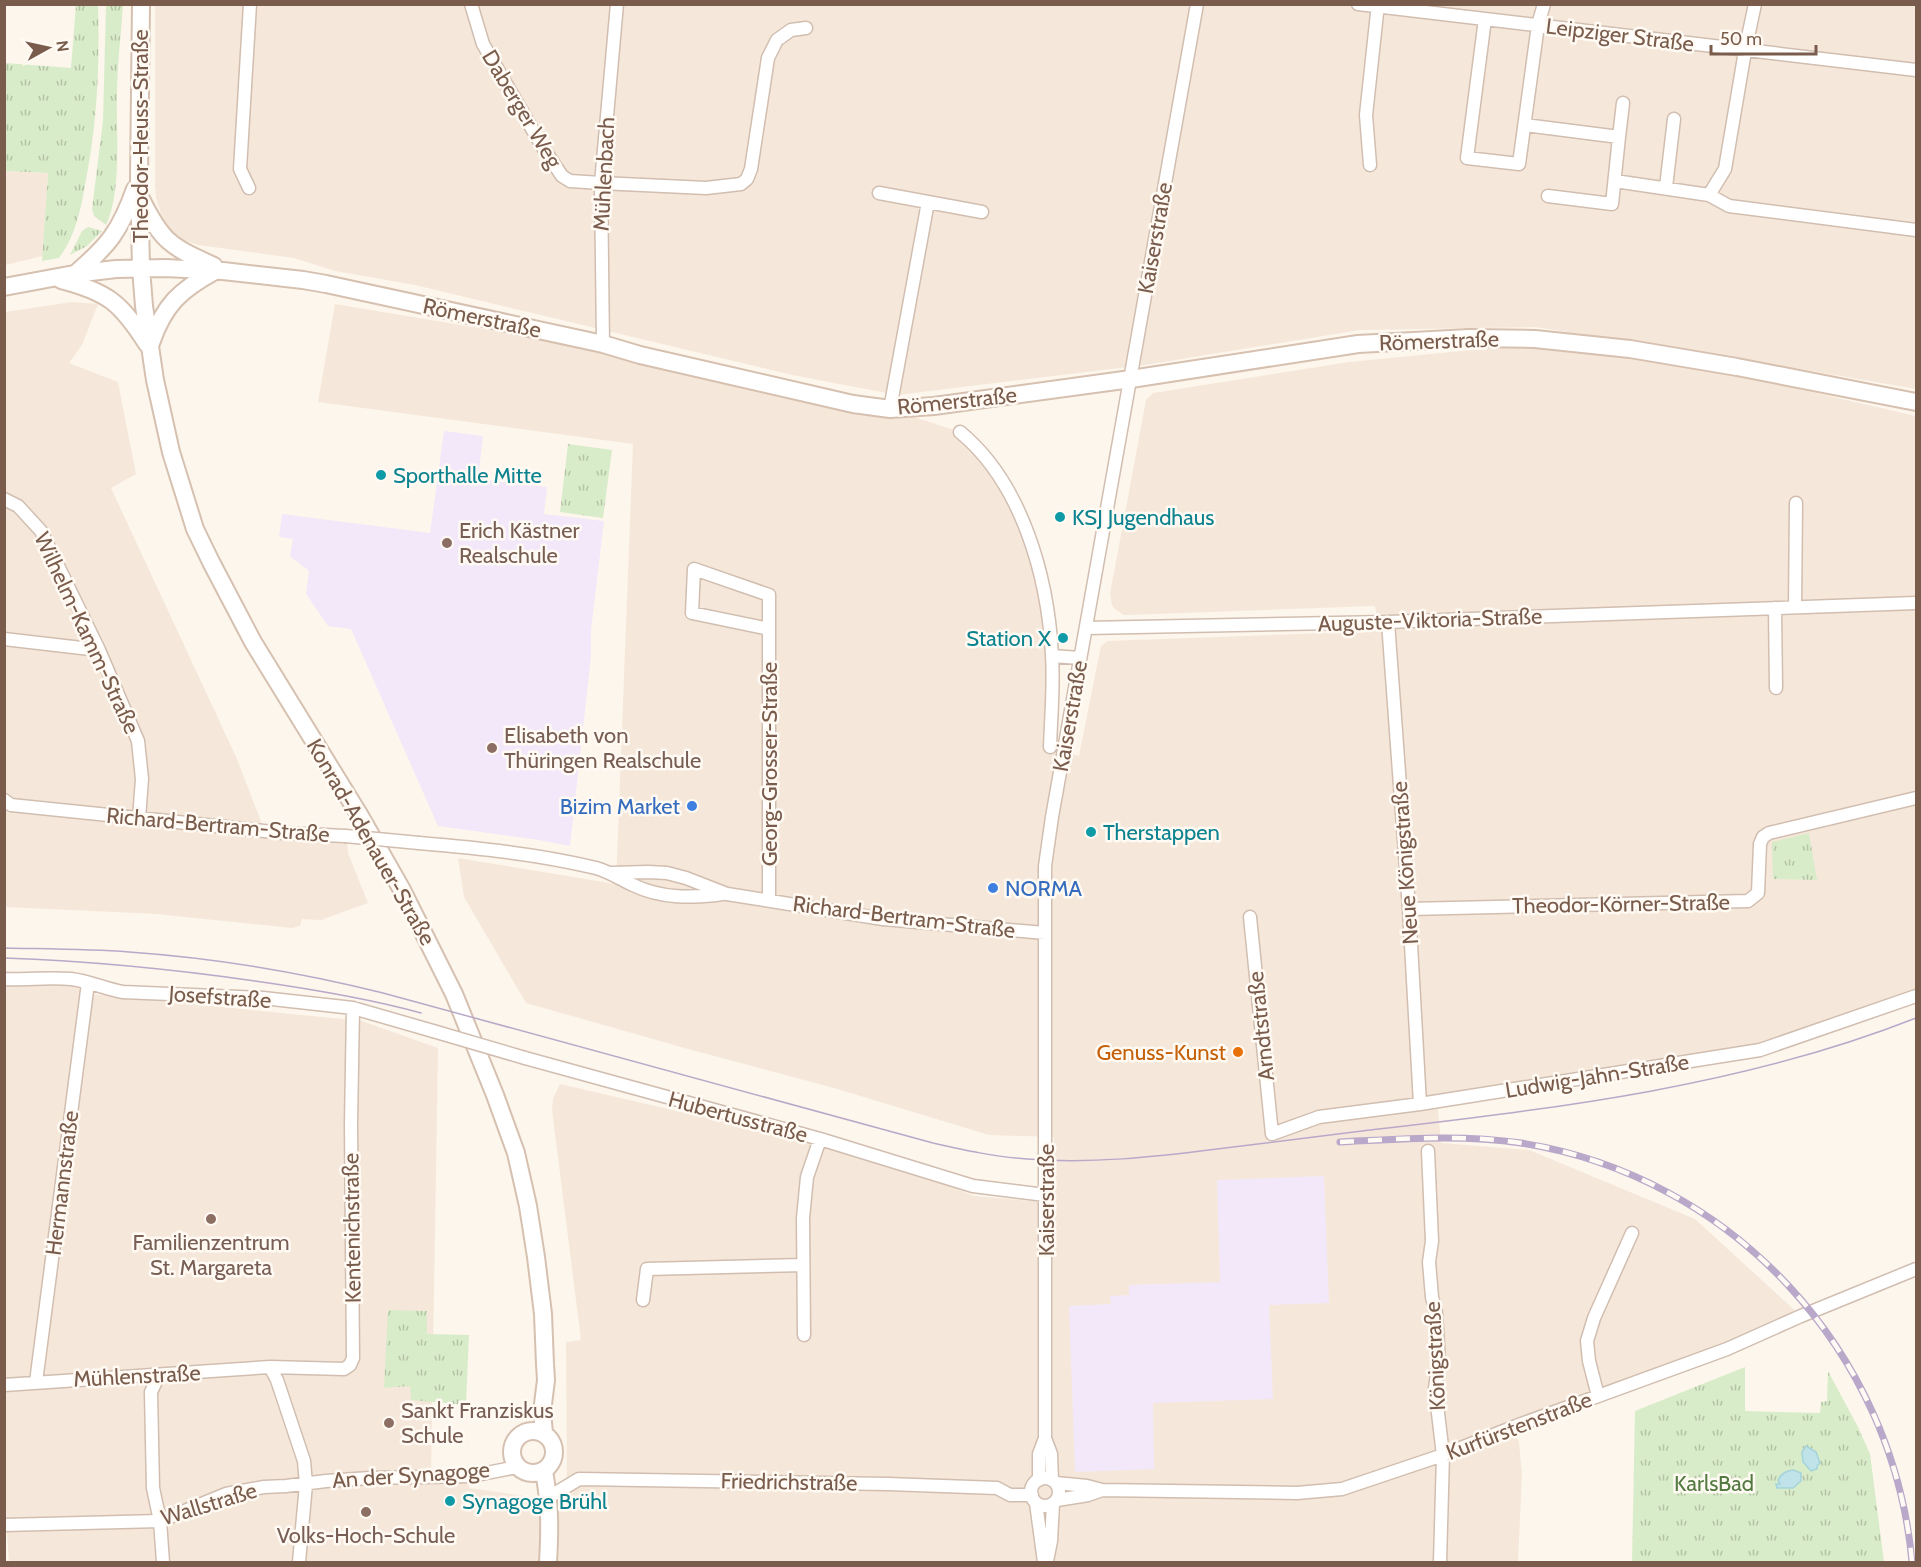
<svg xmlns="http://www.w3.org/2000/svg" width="1921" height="1567" viewBox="0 0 1921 1567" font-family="Cabin,sans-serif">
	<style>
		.residential { fill: #f5e8da }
		.education { fill: #f3e8fa }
		.park { fill: url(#park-tufts) }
		.water { fill: #bfe3e8; stroke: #a5d3da; stroke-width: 1.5 }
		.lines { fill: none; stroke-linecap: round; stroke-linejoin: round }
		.street-casing { stroke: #d1beb0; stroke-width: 15 }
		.secondary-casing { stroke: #d6c0b0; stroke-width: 20 }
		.street { stroke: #fff; stroke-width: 12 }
		.secondary { stroke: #fff; stroke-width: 16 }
		.tram { stroke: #b9a8c9; stroke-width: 1.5 }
		.rail-casing { stroke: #b9a8c9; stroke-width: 7 }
		.rail { stroke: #fffaf3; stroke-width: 4.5; stroke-dasharray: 14; stroke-linecap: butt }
		.street-bridge-casing { stroke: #d1beb0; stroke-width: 15; stroke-linecap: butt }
		.street-bridge { stroke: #fff; stroke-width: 12 }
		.culture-dot { fill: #0f9aa8; stroke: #fffaf3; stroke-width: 2 }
		.education-dot { fill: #8d6e63; stroke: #fffaf3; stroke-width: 2 }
		.shop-dot { fill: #3f7fe0; stroke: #fffaf3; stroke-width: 2 }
		.food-dot { fill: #e8710a; stroke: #fffaf3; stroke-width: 2 }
		.labels { text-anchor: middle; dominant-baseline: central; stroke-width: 5; stroke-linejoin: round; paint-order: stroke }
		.street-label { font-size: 22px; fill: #7a5c4d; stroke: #fffaf3 }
		.culture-label { font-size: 22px; fill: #0d838f; stroke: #fffaf3; text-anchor: start }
		.education-label { font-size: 22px; fill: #785e54; stroke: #fffaf3; text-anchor: start }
		.shop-label { font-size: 22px; fill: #366cbe; stroke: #fffaf3; text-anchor: end }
		.food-label { font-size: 22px; fill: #c56008; stroke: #fffaf3; text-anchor: end }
		.park-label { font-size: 22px; fill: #537a41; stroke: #fffaf3 }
	</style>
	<defs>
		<pattern id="park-tufts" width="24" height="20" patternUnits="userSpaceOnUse" patternTransform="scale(1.5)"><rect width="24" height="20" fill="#d8ecc9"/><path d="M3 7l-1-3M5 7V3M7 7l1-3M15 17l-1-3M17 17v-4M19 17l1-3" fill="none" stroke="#b4c2a5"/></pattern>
	</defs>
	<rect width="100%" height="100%" fill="#fdf6ec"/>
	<!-- residential -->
	<path class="residential" d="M155 5H1916V389L1736 358 1535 327 1360 330 1145 365 897 395 792 375 415 285 335 271 294 258 198 245 180 239 171 230 161 214 156 198 155 185Z
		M5 171 48 173 43 256 5 265Z
		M72 302 98 304 82 345 69 363 118 382 136 474 111 488 237 759 262 824 346 830 348 853 368 903 321 920 302 919 300 926 292 928 156 914 5 907V312Z
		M335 304 640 355 890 409 960 432 976 445 1029 533 1052 656 1050 747 1079 756 1101 646 1108 641 1379 631 1375 606 1129 615H1124L1115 609 1112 605 1110 594 1146 400 1153 393 1349 362 1535 344 1738 375 1916 416V996L1760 1050 1437 1098 1441 1143 1529 1150 1695 1219 1801 1316 1509 1423 1519 1442 1522 1474 1518 1562H9L6 1518H4V984L57 983 75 985 93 994 362 1021 438 1048 431 1477 471 1476 469 1488 567 1502 566 1342 581 1340 552 1110 553 1099 560 1084 807 1141 932 1179 974 1196 1054 1203V1137L989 1135 834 1088 688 1049 526 1003 464 897 458 858 616 884 633 444 318 402Z"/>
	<!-- education -->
	<path class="education" d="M444 431 483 436 478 479 547 487 544 514 604 521 591 630V656L570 846 539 840 438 826 351 629 328 626 306 594 309 571 290 556 293 539 279 537 282 514 430 533Z
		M1324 1176 1329 1303 1269 1305 1273 1399 1153 1403 1154 1469 1075 1472 1069 1306 1111 1304 1110 1296 1129 1295V1285L1220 1282 1217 1180Z"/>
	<!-- park -->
	<path class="park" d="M76 5H98C100 65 97 126 85 185 81 209 75 236 61 255L59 258 42 261 48 173 5 171V63L71 68Z
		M106 5H123C121 35 117 66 117 97 116 133 122 192 106 225L94 216 92 209 103 120Z
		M88 227 102 231 87 246 70 255 82 231Z
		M568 444 612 450 603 518 560 512Z
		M1809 833 1817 880 1773 879 1772 842Z
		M388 1310 427 1311V1334L469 1335 466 1405 411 1400 410 1386 384 1388Z
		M1745 1367V1411L1820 1413 1821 1402 1827 1401 1828 1371 1858 1427 1870 1454 1884 1562H1632L1635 1411Z"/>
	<!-- water -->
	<path class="water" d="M1806 1446 1816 1452 1820 1463 1817 1466V1469L1811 1471 1803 1462 1802 1452Z
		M1793 1470 1801 1473V1481L1793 1488H1777L1776 1484H1780L1778 1480C1782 1473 1786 1471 1793 1470Z"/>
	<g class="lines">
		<!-- street casing -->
		<g class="street-casing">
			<path id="street" d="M471 4 483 44 542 146 562 176 570 181 601 183 706 188 741 184 747 179 751 169 768 58 777 40 791 30 806 28
				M1358 4 1916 70
				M1755 4 1745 51 1725 169 1709 195 1729 206 1916 230
				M1485 19 1467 158 1519 164 1538 25 1544 4
				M1525 125 1619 137 1612 204 1548 196
				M1619 137 1623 103
				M1370 165 1366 115 1378 4
				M1615 181 1709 195
				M1666 187 1674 119
				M249 188 240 169 250 4
				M879 193 982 212
				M603 344 601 183 617 4
				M890 409 928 202
				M960 432C1022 483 1048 577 1052 655 1054 686 1051 717 1050 747
				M4 499 18 506 41 531 99 650 138 741 142 779 139 818
				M1795 607 1796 503
				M1775 608 1776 688
				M1388 622 1409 909 1420 1104
				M1086 628 1388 622 1916 603
				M769 629 692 613 694 569 769 595V900
				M4 639 99 650
				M1052 656 1080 658
				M4 800 11 805 284 833 345 836
				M419 843C478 848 538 854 596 868 610 872 620 879 633 885 662 899 692 898 723 894
				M612 873 648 872 667 873 686 878 727 894 883 919 1045 933
				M1409 909 1748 901 1758 893 1760 844 1763 837 1769 833 1916 798
				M1250 917 1272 1134 1319 1117 1420 1104 1760 1050 1916 996
				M4 979C27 980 49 977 71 979 89 981 105 989 123 992L263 998 353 1008 433 1031
				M525 1058 820 1139 973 1186 1045 1195
				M1428 1151 1432 1241 1429 1262 1432 1297 1436 1313 1439 1361 1435 1388 1443 1455 1440 1562
				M643 1300 647 1269 803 1265
				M804 1335 803 1218 807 1177 820 1139
				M270 1367 277 1380 304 1461 306 1484 299 1562
				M159 1375 151 1392 153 1488 160 1521 163 1562
				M36 1382 88 983
				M4 1385 270 1367 344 1369 350 1365 353 1358 351 1124 353 1008
				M1598 1396 1589 1361 1587 1341 1594 1318 1632 1233
				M1031 1492a14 14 0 1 1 28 0a14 14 0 1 1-28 0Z
				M1039 1480V1454L1045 1438
				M1052 1480 1051 1454 1045 1438V866L1052 817 1197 4
				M1056 1483 1087 1486 1102 1490 1297 1493 1342 1489 1443 1455 1516 1426 1727 1349 1801 1316 1916 1269
				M549 1497 579 1479 888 1484 997 1488 1010 1495H1032
				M1057 1500 1088 1495 1102 1490
				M1036 1503 1044 1562
				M4 1525 160 1521 226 1494 264 1487 286 1486 326 1481 370 1478 471 1476 517 1467
				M1047 1561 1051 1541 1053 1504"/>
		</g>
		<!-- secondary casing -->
		<g class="secondary-casing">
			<path id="secondary" d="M141 4 139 178 141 268 144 306 155 380 171 452 195 529 211 562 253 642 360 816 402 890 454 994 495 1095 516 1153 528 1206 536 1257 543 1314 545 1364 546 1380 542 1412 544 1433
				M141 199C163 243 170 246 214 266
				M75 274C109 245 120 231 135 189
				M61 280C108 292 121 303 147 344
				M4 287 74 274 116 269 166 268 223 271 303 280 326 284 603 344 640 355 853 404 890 409 934 406 1131 379 1358 344 1469 338 1535 339 1630 349 1737 367 1916 402
				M151 343C164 305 180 290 215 271
				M512 1452a21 21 0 1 1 42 0a21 21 0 1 1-42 0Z
				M544 1471C550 1504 550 1529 548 1562"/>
		</g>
		<!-- street -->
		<use href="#street" class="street"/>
		<!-- secondary -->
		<use href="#secondary" class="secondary"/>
		<!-- tram -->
		<path class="tram" d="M4 948C46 949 87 949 129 952 215 958 299 972 383 993L933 1143C964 1150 995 1157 1027 1159 1091 1164 1154 1157 1217 1149 1266 1143 1314 1137 1362 1131 1550 1109 1739 1088 1916 1018
			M4 958C88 961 172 969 255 981 311 989 367 998 421 1013"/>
		<!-- rail casing -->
		<g class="rail-casing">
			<path id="rail" d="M1340 1142C1400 1139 1461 1134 1521 1143 1732 1176 1893 1351 1912 1562"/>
		</g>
		<!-- rail -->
		<use href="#rail" class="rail"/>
		<!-- street-bridge casing -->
		<g class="street-bridge-casing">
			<path id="street-bridge" d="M345 836 419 843
				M433 1031 525 1058"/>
		</g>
		<!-- street-bridge -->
		<use href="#street-bridge" class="street-bridge"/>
	</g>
	<!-- markers -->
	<g class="culture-dot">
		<circle cx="381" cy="475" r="6"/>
		<circle cx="1060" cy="517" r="6"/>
		<circle cx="1063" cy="638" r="6"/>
		<circle cx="1091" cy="832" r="6"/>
		<circle cx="450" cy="1501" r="6"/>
	</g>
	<g class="education-dot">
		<circle cx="447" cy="543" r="6"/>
		<circle cx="492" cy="748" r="6"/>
		<circle cx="211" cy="1219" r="6"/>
		<circle cx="389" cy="1423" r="6"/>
		<circle cx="366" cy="1512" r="6"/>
	</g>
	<g class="shop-dot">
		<circle cx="692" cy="806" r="6"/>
		<circle cx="993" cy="888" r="6"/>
	</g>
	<circle class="food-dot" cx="1238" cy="1052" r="6"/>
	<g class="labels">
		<!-- street labels -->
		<g class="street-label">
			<text transform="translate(1620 35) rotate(7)">Leipziger Straße</text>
			<text transform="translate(522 109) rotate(59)">Daberger Weg</text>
			<text transform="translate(140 136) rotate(-90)">Theodor-Heuss-Straße</text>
			<text transform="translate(604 174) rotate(-87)">Mühlenbach</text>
			<text transform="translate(1155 238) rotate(-80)">Kaiserstraße</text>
			<text transform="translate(482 318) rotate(12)">Römerstraße</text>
			<text transform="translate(1439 341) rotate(-2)">Römerstraße</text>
			<text transform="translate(957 401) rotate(-6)">Römerstraße</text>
			<text transform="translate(1430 620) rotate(-2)">Auguste-Viktoria-Straße</text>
			<text transform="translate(87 633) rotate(65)">Wilhelm-Kamm-Straße</text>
			<text transform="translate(1070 716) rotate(-80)">Kaiserstraße</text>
			<text transform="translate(769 764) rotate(-90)">Georg-Grosser-Straße</text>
			<text transform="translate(218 825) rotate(5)">Richard-Bertram-Straße</text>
			<text transform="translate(371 842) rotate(60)">Konrad-Adenauer-Straße</text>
			<text transform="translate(1405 863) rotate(-94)">Neue Königstraße</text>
			<text transform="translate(1621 904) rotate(-1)">Theodor-Körner-Straße</text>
			<text transform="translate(904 917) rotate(7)">Richard-Bertram-Straße</text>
			<text transform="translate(220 997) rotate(4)">Josefstraße</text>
			<text transform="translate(1261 1026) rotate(-96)">Arndtstraße</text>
			<text transform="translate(1597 1076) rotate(-9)">Ludwig-Jahn-Straße</text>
			<text transform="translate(738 1117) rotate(15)">Hubertusstraße</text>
			<text transform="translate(62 1183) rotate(-83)">Hermannstraße</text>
			<text transform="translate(1046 1200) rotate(-90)">Kaiserstraße</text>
			<text transform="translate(352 1228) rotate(-91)">Kentenichstraße</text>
			<text transform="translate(1435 1356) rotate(-93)">Königstraße</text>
			<text transform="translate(137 1376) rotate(-3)">Mühlenstraße</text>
			<text transform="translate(1519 1426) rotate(-21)">Kurfürstenstraße</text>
			<text transform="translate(411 1475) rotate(-4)">An der Synagoge</text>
			<text transform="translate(789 1482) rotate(1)">Friedrichstraße</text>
			<text transform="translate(209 1504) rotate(-17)">Wallstraße</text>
		</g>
		<!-- culture labels -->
		<g class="culture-label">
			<text x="393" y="475">Sporthalle Mitte</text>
			<text x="1072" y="517">KSJ Jugendhaus</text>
			<text x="1051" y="638" text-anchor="end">Station X</text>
			<text x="1103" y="832">Therstappen</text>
			<text x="462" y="1501">Synagoge Brühl</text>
		</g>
		<!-- education labels -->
		<g class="education-label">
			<text x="459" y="530">Erich Kästner<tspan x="459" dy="25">Realschule</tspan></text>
			<text x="504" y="735">Elisabeth von<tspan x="504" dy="25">Thüringen Realschule</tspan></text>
			<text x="211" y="1242" text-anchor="middle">Familienzentrum<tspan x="211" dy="25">St. Margareta</tspan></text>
			<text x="401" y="1410">Sankt Franziskus<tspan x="401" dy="25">Schule</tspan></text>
			<text x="366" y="1535" text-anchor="middle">Volks-Hoch-Schule</text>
		</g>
		<!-- shop labels -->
		<g class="shop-label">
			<text x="680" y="806">Bizim Market</text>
			<text x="1005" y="888" text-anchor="start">NORMA</text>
		</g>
		<!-- food labels -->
		<g class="food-label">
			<text x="1226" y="1052">Genuss-Kunst</text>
		</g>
		<!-- park labels -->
		<g class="park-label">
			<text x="1714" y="1483">KarlsBad</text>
		</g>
	</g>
	<!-- border -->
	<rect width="1921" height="1567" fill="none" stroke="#7a5c4d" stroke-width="12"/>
	<!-- north arrow -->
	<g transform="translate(48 48) rotate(82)" stroke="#fffaf3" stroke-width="4.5" paint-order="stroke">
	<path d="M0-4.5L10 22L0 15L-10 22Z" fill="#7a5c4d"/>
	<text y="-9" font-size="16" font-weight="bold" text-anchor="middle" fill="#7a5c4d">N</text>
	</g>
	<!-- scale -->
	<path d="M1711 45v9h105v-9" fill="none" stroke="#7a5c4d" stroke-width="3"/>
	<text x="1720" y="45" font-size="18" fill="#7a5c4d" stroke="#fffaf3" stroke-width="4.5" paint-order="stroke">50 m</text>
</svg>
